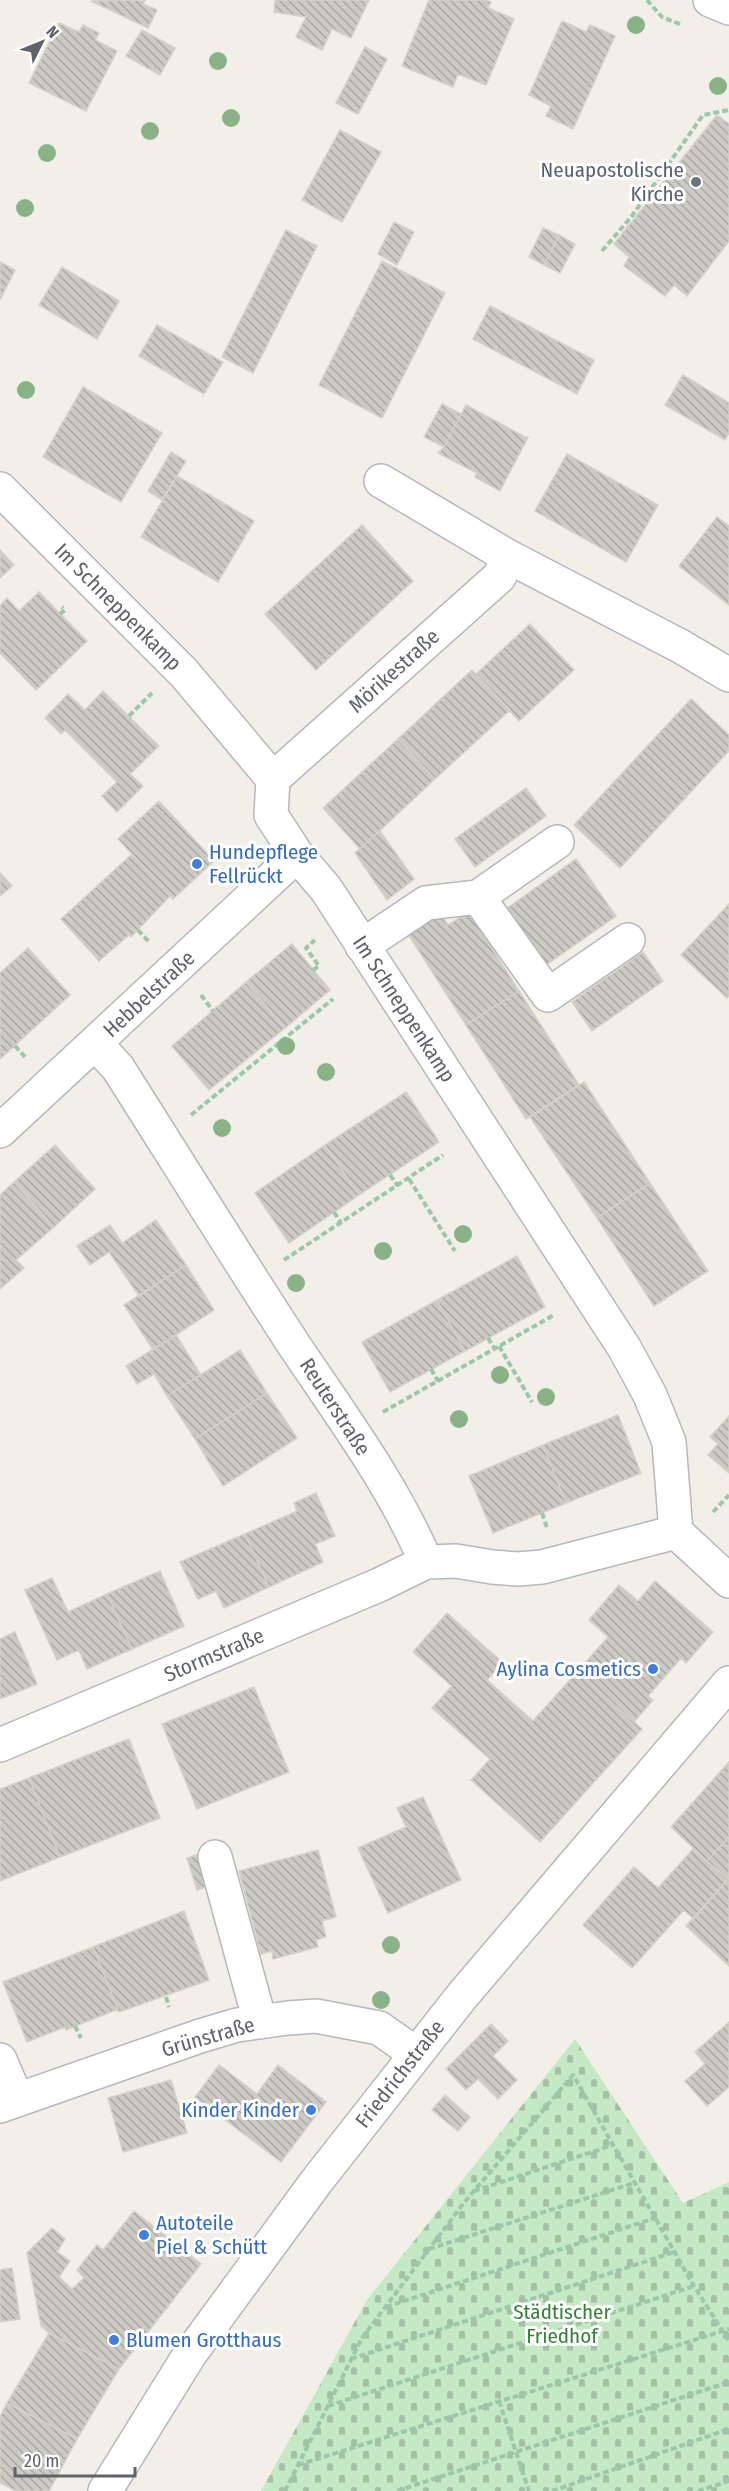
<svg xmlns="http://www.w3.org/2000/svg" width="729" height="2491" viewBox="0 0 729 2491" font-family="'Fira Sans Condensed',sans-serif">
	<style>
		.cemetery { fill: url(#cemetery-stones) }
		.building { fill: url(#building-back-hatch); stroke: #d6d1c6; stroke-width: 1.5 }
		.lines { fill: none; stroke-linecap: round; stroke-linejoin: round }
		.minor-casing { stroke: #b5b8bc; stroke-width: 36 }
		.path { stroke: #9cc7a9; stroke-width: 4; stroke-dasharray: 6 3; stroke-linecap: butt }
		.minor { stroke: #fff; stroke-width: 33 }
		.tree { fill: #89b387 }
		.worship-dot { fill: #6b7280; stroke: #fff; stroke-width: 2 }
		.shop-dot { fill: #3f7fe0; stroke: #fff; stroke-width: 2 }
		.labels { text-anchor: middle; dominant-baseline: central; stroke-width: 6; stroke-linejoin: round; paint-order: stroke }
		.worship-label { font-size: 21px; fill: #5b616d; stroke: #fff; text-anchor: end }
		.street-label { font-size: 21px; fill: #5f6368; stroke: #fff }
		.shop-label { font-size: 21px; fill: #366cbe; stroke: #fff; text-anchor: start }
		.park-label { font-size: 21px; fill: #348238; stroke: #fff }
	</style>
	<defs>
		<pattern id="cemetery-stones" width="16" height="16" patternUnits="userSpaceOnUse" patternTransform="scale(1.5)"><rect width="16" height="16" fill="#c5e8c5"/><path d="M2 7V4a2 2 0 0 1 4 0v3zM10 15v-3a2 2 0 0 1 4 0v3z" fill="#a3c0a4"/></pattern>
		<pattern id="building-back-hatch" width="6" height="6" patternUnits="userSpaceOnUse" patternTransform="scale(1.5)"><rect width="6" height="6" fill="#cccac5"/><path d="M-1 5l2 2M0 0l6 6M5-1l2 2" fill="none" stroke="#a9a8a4"/></pattern>
	</defs>
	<rect width="100%" height="100%" fill="#f1efe8"/>
	<!-- cemetery -->
	<path class="cemetery" d="M575 2039 683 2203 729 2182V2491H261L367 2300Z"/>
	<!-- building -->
	<path class="building" d="M145 0 143 4 157 10 148 28 91 1Z
		M275 0H369L351 38 332 29 322 50 296 37 306 17 274 12Z
		M429 0H485L491 2 488 8 514 19 486 85 458 74 453 87 402 66Z
		M562 21 586 32 590 25 615 36 573 129 546 116 551 106 529 95Z
		M59 23 79 32 83 25 99 33 95 40 117 51 86 111 29 83Z
		M142 30 175 48 160 75 126 56Z
		M365 47 387 59 358 114 336 103Z
		M717 115 729 124V241L687 296 674 285 665 296 624 266 629 257 614 244Z
		M340 130 381 152 342 222 302 200Z
		M394 222 414 232 397 265 378 254Z
		M543 228 559 235 544 265 529 257Z
		M286 230 317 246 253 373 222 357Z
		M559 235 575 244 560 273 544 265Z
		M382 261 445 293 382 418 319 385Z
		M0 262 15 270 0 300Z
		M62 267 119 301 97 339 39 305Z
		M490 306 594 360 577 394 473 339Z
		M157 325 223 362 204 394 139 356Z
		M683 375 729 403V433L725 440 665 405Z
		M83 387 162 433 121 502 43 457Z
		M442 404 461 414 444 447 424 437Z
		M466 405 525 437H528L500 491 475 477 477 473 438 453 444 447Z
		M171 452 186 461 162 500 148 491Z
		M567 454 658 505 626 562 535 511Z
		M177 476 254 521 218 582 141 537Z
		M717 517 729 526V605L679 566Z
		M362 525 413 581 316 670 265 614Z
		M0 550 14 565 0 578Z
		M39 592 87 641 36 690 0 653V606L7 598 19 611Z
		M530 624 574 670 519 721 476 674Z
		M472 670 510 710 435 779 398 739Z
		M103 691 159 746 130 774 143 786 117 812 102 796 117 782 65 730 61 734 45 718 68 694 85 710Z
		M691 699 729 735V751L687 796 641 753Z
		M398 739 435 779 360 849 323 808Z
		M641 753 687 796 620 868 574 825Z
		M526 788 546 816 475 867 455 839Z
		M159 801 214 861 173 899 118 839Z
		M380 831 414 879 387 900 355 853Z
		M132 854 170 896 131 937 129 935 99 961 61 919Z
		M576 859 616 916 546 965 506 909Z
		M0 873 12 886 0 896Z
		M729 904V996L727 998 681 955Z
		M469 912 519 991 466 1025 408 934 440 913 448 925Z
		M292 944 330 990 285 1028 246 982Z
		M28 948 70 995 0 1059V973Z
		M643 952 663 981 592 1031 572 1002Z
		M246 982 285 1028 209 1090 172 1046Z
		M519 991 579 1085 526 1119 466 1025Z
		M584 1082 650 1183 597 1218 530 1117Z
		M406 1092 439 1142 359 1195 325 1145Z
		M55 1145 95 1189 54 1227 14 1182Z
		M325 1145 359 1195 289 1243 255 1193Z
		M14 1182 54 1227 16 1260 24 1268 0 1289V1195Z
		M650 1183 708 1271 654 1306 597 1218Z
		M156 1220 186 1265 139 1296 109 1252 90 1265 77 1246 110 1225 122 1243Z
		M517 1256 545 1307 465 1351 437 1300Z
		M186 1265 214 1310 153 1350 124 1305Z
		M437 1300 465 1351 390 1392 362 1342Z
		M176 1335 201 1375 167 1396 154 1374 137 1384 126 1366Z
		M240 1350 267 1393 195 1439 167 1396Z
		M267 1393 297 1438 223 1486 195 1439Z
		M618 1415 641 1473 566 1503 543 1445Z
		M729 1416V1473L708 1455 718 1444 710 1437Z
		M543 1445 566 1503 493 1533 469 1476Z
		M316 1493 335 1536 315 1544 323 1562 269 1587 245 1534 297 1511 294 1503Z
		M245 1534 269 1587 224 1608 216 1591 198 1599 180 1562Z
		M160 1571 184 1626 132 1649 107 1594Z
		M52 1578 68 1612 107 1594 132 1649 87 1669 79 1650 57 1660 25 1590Z
		M655 1581 713 1632 686 1663 681 1658 648 1696 653 1700 634 1722 577 1672 608 1637 589 1620 619 1585 638 1601Z
		M447 1613 503 1663 487 1680 533 1721 577 1672 642 1729 540 1842 471 1780 490 1759 432 1708 452 1686 413 1652Z
		M15 1632 37 1684 0 1699V1639Z
		M254 1687 289 1772 197 1809 162 1724Z
		M129 1739 160 1818 60 1857 29 1778Z
		M729 1762V1837L707 1861 671 1827Z
		M29 1778 60 1857 0 1881V1789Z
		M423 1797 461 1880 388 1913 358 1848 406 1827 397 1808Z
		M729 1837V1880L707 1861Z
		M693 1849 728 1879 694 1919 684 1910 632 1968 583 1925 634 1867 658 1888Z
		M318 1850 336 1917 322 1921 326 1937 316 1940 318 1947 273 1959 272 1951 261 1954 239 1871Z
		M203 1853 214 1884 197 1890 187 1858Z
		M728 1879 729 1880V1966L686 1926Z
		M184 1911 209 1980 119 2012 93 1947Z
		M93 1947 118 2009 66 2030 65 2027 27 2042 3 1982Z
		M729 2022V2087L707 2106 685 2081 705 2064 695 2052Z
		M491 2024 508 2041 493 2056 517 2080 498 2099 478 2079 466 2090 446 2069Z
		M219 2065 257 2094 278 2065 326 2102 281 2162 195 2097Z
		M171 2080 187 2133 123 2152 108 2098Z
		M445 2095 470 2117 458 2131 432 2110Z
		M134 2211 201 2264 119 2369 49 2333 41 2326 27 2253 52 2228 65 2239 57 2252 70 2261 59 2277 72 2289 84 2278 77 2270 97 2245 103 2250Z
		M12 2268 20 2319 0 2322V2270Z
		M49 2333 119 2369 77 2439 7 2403Z
		M7 2403 77 2439 49 2491H16L0 2483V2417Z"/>
	<g class="lines">
		<!-- minor casing -->
		<g class="minor-casing">
			<path id="minor" d="M710 0 729 8
				M381 481 509 557
				M0 489 184 673 273 779 271 815 297 855 326 889 625 1349 650 1395 669 1442 676 1532 729 1581
				M273 779 499 577 509 557 680 646 729 675
				M478 897 548 995 628 940
				M362 946 426 903 478 897 557 842
				M96 1044 118 1068C177 1161 234 1253 294 1345 341 1415 393 1485 426 1562L456 1561 492 1567 518 1569 542 1567 676 1532
				M0 1131 297 855
				M0 1745 379 1585 426 1562
				M215 1857 260 2022
				M0 2060 17 2100
				M0 2106 200 2036 237 2025 288 2018 316 2016 379 2028 416 2054
				M105 2491 190 2354 316 2182 462 1996 729 1683"/>
		</g>
		<!-- path -->
		<path class="path" d="M647 0 662 17 682 25
			M602 251 632 216 703 115 729 110
			M60 614 65 610 62 607
			M129 716 152 693
			M138 930 150 943
			M313 970 319 966 306 948 315 940
			M201 995 213 1011
			M15 1046 25 1057
			M191 1115 333 999
			M390 1175 398 1186
			M409 1179 455 1251
			M334 1212 341 1223
			M284 1260 443 1155
			M488 1338 495 1349
			M499 1346 532 1402
			M431 1369 438 1381
			M383 1412 554 1315
			M713 1512 729 1495
			M542 1513 547 1528
			M166 1997 169 2007
			M75 2026 81 2038
			M474 2191 613 2145
			M429 2249 634 2183
			M386 2307 655 2218
			M351 2359 674 2252
			M499 2401 529 2491
			M328 2406 694 2286
			M298 2465 729 2329
			M285 2491 362 2338 463 2204 573 2075 694 2286 729 2341
			M397 2491 729 2382
			M552 2491 729 2429
			M698 2491 729 2481"/>
		<!-- minor -->
		<use href="#minor" class="minor"/>
	</g>
	<!-- trees -->
	<g class="tree">
		<circle cx="636" cy="25" r="9"/>
		<circle cx="218" cy="61" r="9"/>
		<circle cx="718" cy="86" r="9"/>
		<circle cx="231" cy="118" r="9"/>
		<circle cx="150" cy="131" r="9"/>
		<circle cx="47" cy="153" r="9"/>
		<circle cx="25" cy="208" r="9"/>
		<circle cx="26" cy="390" r="9"/>
		<circle cx="286" cy="1046" r="9"/>
		<circle cx="326" cy="1072" r="9"/>
		<circle cx="222" cy="1128" r="9"/>
		<circle cx="463" cy="1234" r="9"/>
		<circle cx="383" cy="1251" r="9"/>
		<circle cx="296" cy="1283" r="9"/>
		<circle cx="500" cy="1375" r="9"/>
		<circle cx="546" cy="1397" r="9"/>
		<circle cx="459" cy="1419" r="9"/>
		<circle cx="391" cy="1945" r="9"/>
		<circle cx="381" cy="2000" r="9"/>
	</g>
	<!-- markers -->
	<circle class="worship-dot" cx="696" cy="182" r="6"/>
	<g class="shop-dot">
		<circle cx="197" cy="864" r="6"/>
		<circle cx="653" cy="1669" r="6"/>
		<circle cx="311" cy="2110" r="6"/>
		<circle cx="144" cy="2235" r="6"/>
		<circle cx="114" cy="2340" r="6"/>
	</g>
	<g class="labels">
		<!-- worship labels -->
		<g class="worship-label">
			<text x="684" y="170">Neuapostolische<tspan x="684" dy="24">Kirche</tspan></text>
		</g>
		<!-- street labels -->
		<g class="street-label">
			<text transform="translate(118 607) rotate(45)">Im Schneppenkamp</text>
			<text transform="translate(394 671) rotate(-42)">Mörikestraße</text>
			<text transform="translate(149 994) rotate(-43)">Hebbelstraße</text>
			<text transform="translate(404 1009) rotate(57)">Im Schneppenkamp</text>
			<text transform="translate(335 1407) rotate(57)">Reuterstraße</text>
			<text transform="translate(214 1655) rotate(-23)">Stormstraße</text>
			<text transform="translate(208 2037) rotate(-16)">Grünstraße</text>
			<text transform="translate(400 2074) rotate(-52)">Friedrichstraße</text>
		</g>
		<!-- shop labels -->
		<g class="shop-label">
			<text x="209" y="852">Hundepflege<tspan x="209" dy="24">Fellrückt</tspan></text>
			<text x="641" y="1669" text-anchor="end">Aylina Cosmetics</text>
			<text x="299" y="2110" text-anchor="end">Kinder Kinder</text>
			<text x="156" y="2223">Autoteile<tspan x="156" dy="24">Piel &amp; Schütt</tspan></text>
			<text x="126" y="2340">Blumen Grotthaus</text>
		</g>
		<!-- park labels -->
		<g class="park-label">
			<text x="562" y="2312">Städtischer<tspan x="562" dy="24">Friedhof</tspan></text>
		</g>
	</g>
	<!-- north arrow -->
	<g transform="translate(42 42) rotate(47)" stroke="#ffffff" stroke-width="4.5" paint-order="stroke">
	<path d="M0-4.5L10 22L0 15L-10 22Z" fill="#5f6368"/>
	<text y="-9" font-size="16" font-weight="bold" text-anchor="middle" fill="#5f6368">N</text>
	</g>
	<!-- scale -->
	<path d="M15 2467v9h120v-9" fill="none" stroke="#5f6368" stroke-width="3"/>
	<text x="24" y="2467" font-size="18" fill="#5f6368" stroke="#ffffff" stroke-width="4.5" paint-order="stroke">20 m</text>
</svg>
